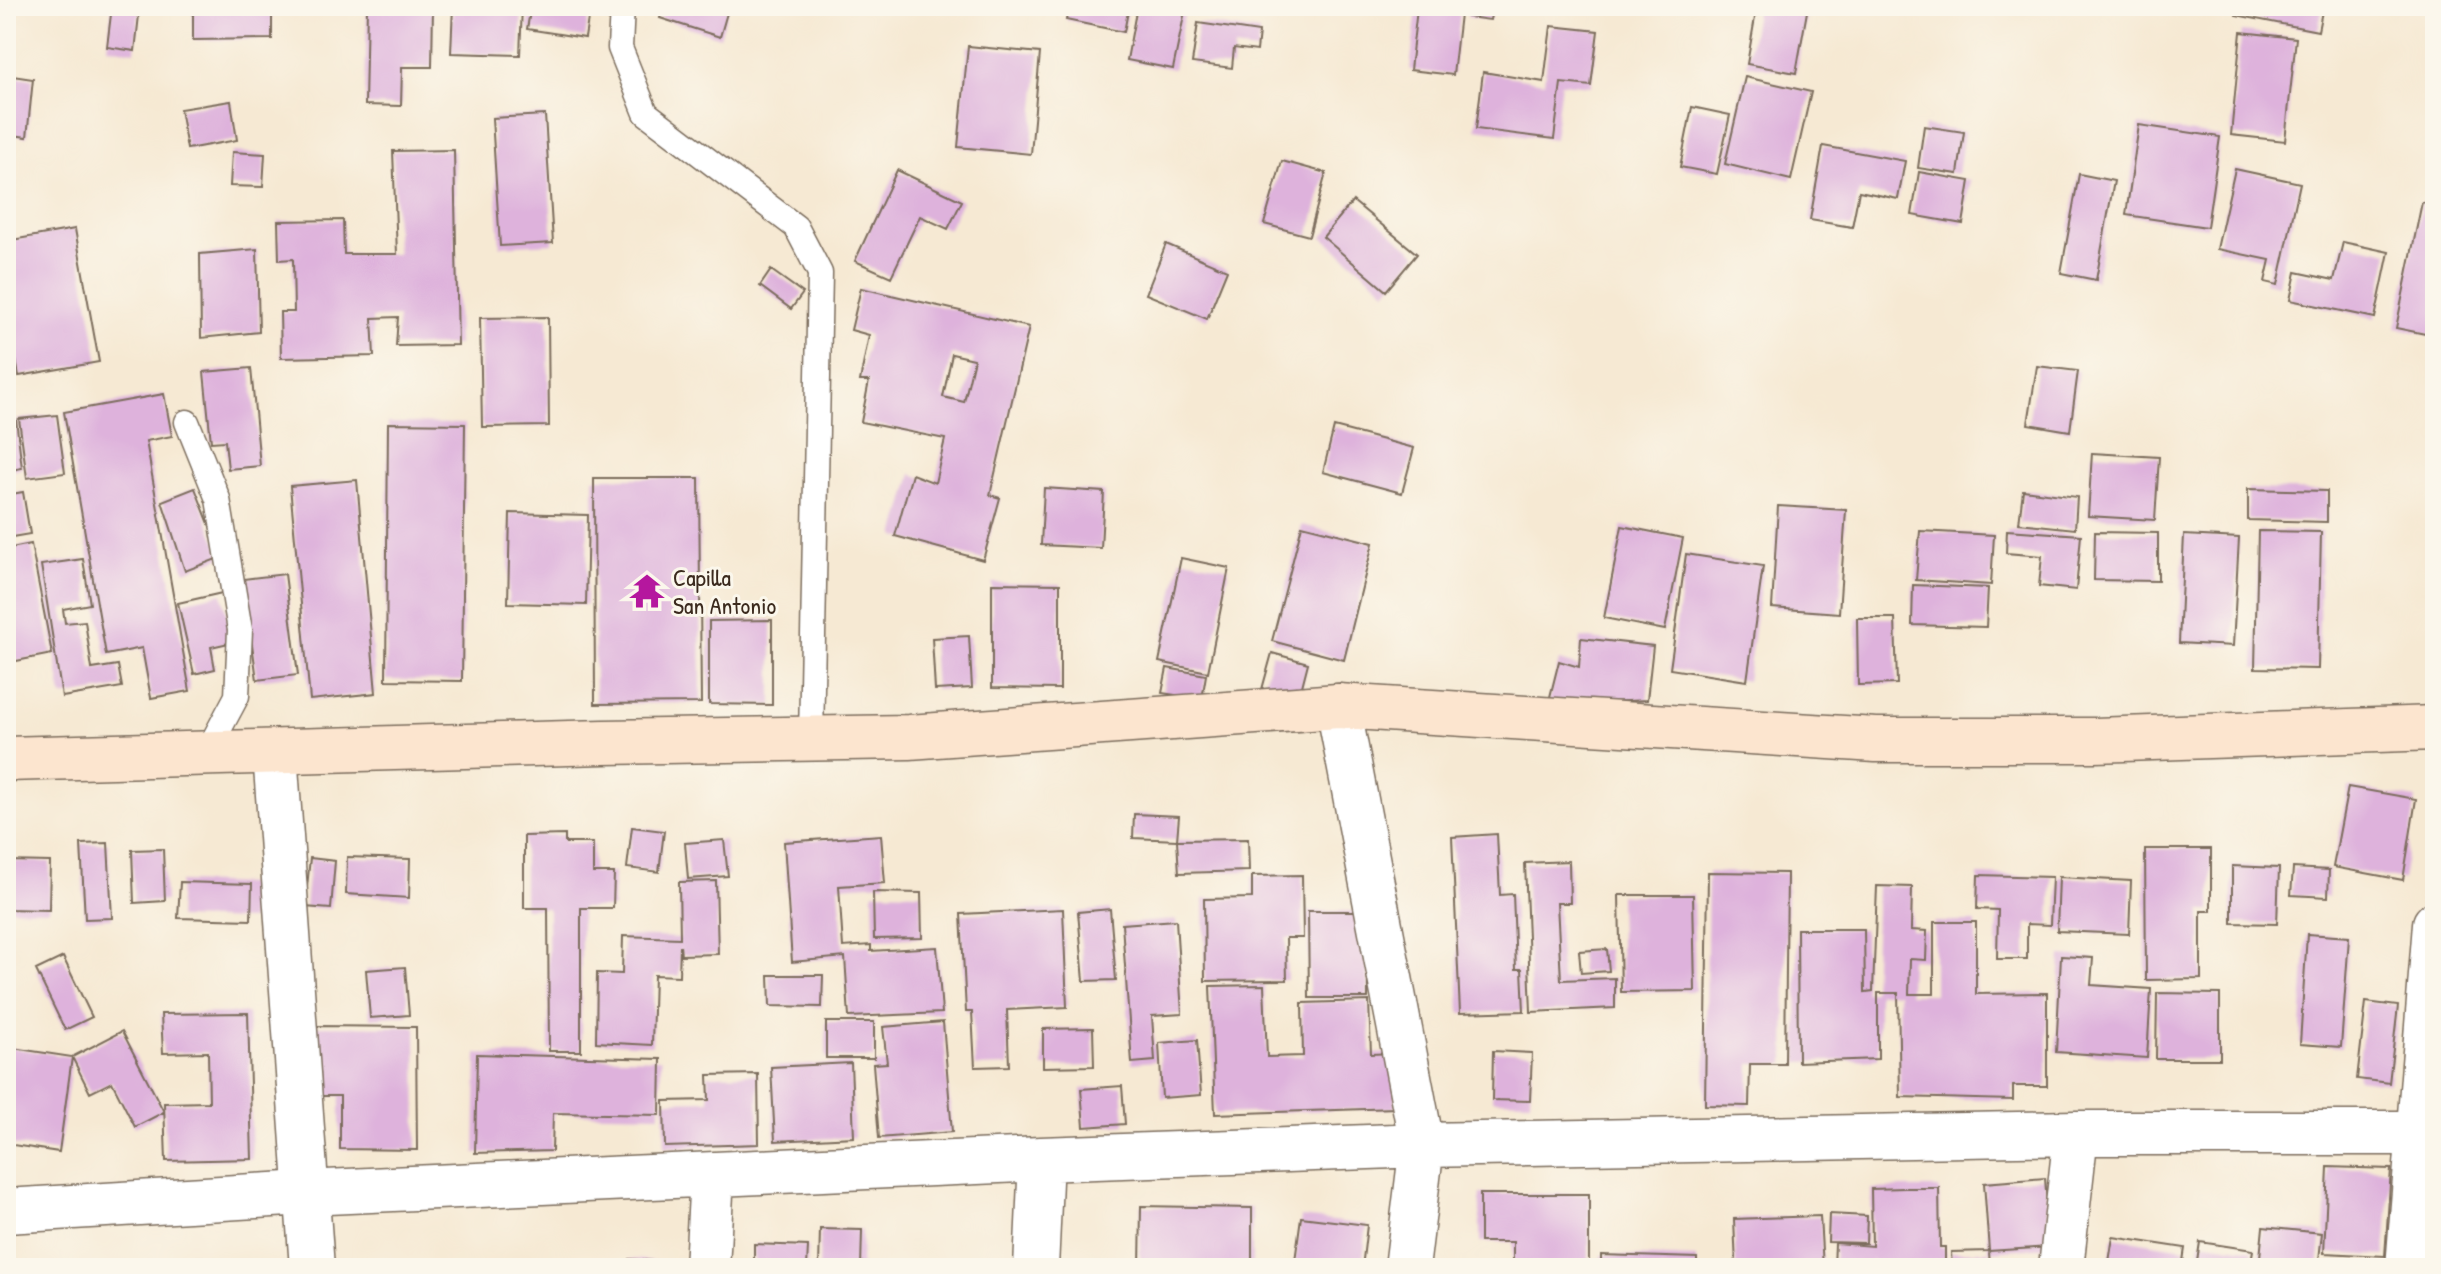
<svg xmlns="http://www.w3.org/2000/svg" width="2441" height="1274" viewBox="0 0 2441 1274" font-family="'Patrick Hand',sans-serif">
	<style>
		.building { fill: #deb2dc; fill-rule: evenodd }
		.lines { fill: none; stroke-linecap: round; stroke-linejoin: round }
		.lane-casing { stroke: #7c6d5d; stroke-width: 27 }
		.street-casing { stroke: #7c6d5d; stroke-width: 47 }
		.secondary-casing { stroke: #7c6d5d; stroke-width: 47 }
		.lane { stroke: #fff; stroke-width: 24 }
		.street { stroke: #fff; stroke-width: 44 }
		.secondary { stroke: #fce5cf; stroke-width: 44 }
		.labels { text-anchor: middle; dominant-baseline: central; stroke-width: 6; stroke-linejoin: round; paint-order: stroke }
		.poi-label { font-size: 24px; fill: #3b2a1e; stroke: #fbf7ec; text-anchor: start }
	</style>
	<rect width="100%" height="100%" fill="#fbf7ec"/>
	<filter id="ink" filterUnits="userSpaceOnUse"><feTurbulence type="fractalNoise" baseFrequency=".0125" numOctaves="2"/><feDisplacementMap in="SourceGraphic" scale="16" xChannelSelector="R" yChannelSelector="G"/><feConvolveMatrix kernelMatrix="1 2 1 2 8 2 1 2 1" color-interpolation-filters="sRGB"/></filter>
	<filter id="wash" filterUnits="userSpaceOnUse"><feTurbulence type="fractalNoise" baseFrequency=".006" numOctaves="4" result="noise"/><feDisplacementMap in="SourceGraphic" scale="32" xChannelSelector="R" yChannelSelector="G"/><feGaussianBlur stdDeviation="1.8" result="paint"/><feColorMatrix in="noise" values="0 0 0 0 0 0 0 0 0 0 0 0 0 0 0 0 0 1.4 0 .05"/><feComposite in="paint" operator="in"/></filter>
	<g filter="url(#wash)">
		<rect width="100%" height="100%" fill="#f6e9d3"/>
		<g id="blocks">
			<!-- building -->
			<path class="building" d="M112 6H140L135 51 107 47Z
				M193 6H272V39L193 40Z
				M367 6H433L432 67H402L401 106 365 105Z
				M453 6H522L520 55 451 53Z
				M531 6H590L585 38 527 29Z
				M663 6H729L720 37 660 18Z
				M1069 6H1129L1124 32 1066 20Z
				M1137 6H1186L1173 69 1127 60Z
				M1468 6H1493L1490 20 1467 17Z
				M1757 6H1808L1796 73 1747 64Z
				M2237 6H2323L2318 31 2236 15Z
				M1417 9 1460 14 1453 75 1410 70Z
				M1198 23 1259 32 1257 51 1234 48 1232 68 1192 63Z
				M1551 26 1598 31 1591 86 1561 83 1554 139 1476 129 1483 72 1544 82Z
				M2241 32 2296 38 2285 141 2231 135Z
				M968 46 1040 53 1031 154 958 147Z
				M6 75 33 79 27 137 6 134Z
				M1745 77 1811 92 1791 180 1725 164Z
				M231 101 237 140 187 149 180 109Z
				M1692 107 1730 115 1717 174 1680 167Z
				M545 115 553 243 500 246 492 118Z
				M2139 125 2220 137 2207 227 2126 215Z
				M1924 126 1964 132 1958 174 1918 168Z
				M1823 146 1905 161 1898 199 1859 191 1852 227 1810 220Z
				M454 150 458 345 396 346 398 317 372 318 374 356 281 358 280 312H294L293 259 279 260 278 221 343 220 344 254H397L393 151Z
				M232 152 265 154 263 187 230 186Z
				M1282 161 1326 173 1309 236 1264 224Z
				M2235 169 2300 183 2278 285 2265 282 2270 260 2217 249Z
				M897 170 962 201 948 229 920 216 891 277 855 261Z
				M1919 172 1970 181 1963 224 1912 215Z
				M2079 174 2114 181 2096 280 2061 273Z
				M1353 201 1417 254 1386 291 1323 237Z
				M2422 202 2435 205V336L2396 328Z
				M75 229 99 362 19 376 6 306V241Z
				M2343 242 2389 252 2375 318 2290 300 2296 272 2334 280Z
				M1166 244 1227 270 1207 319 1146 294Z
				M257 249 259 332 201 338 200 254Z
				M771 270 803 293 791 309 760 286Z
				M861 288 1029 327 990 495 1000 498 983 560 895 536 912 474 935 483 945 439 861 422 869 381H860L869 335 851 330ZM952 354 974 359 964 402 943 397Z
				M548 317 549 426 482 427 480 318Z
				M2037 366 2078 371 2070 431 2028 424Z
				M251 368 260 466 228 469 225 441 211 442 204 372Z
				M164 394 172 436 146 441 190 691 151 698 142 648 106 655 64 412Z
				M57 415 65 473 27 478 19 419Z
				M16 419 22 468 6 471V420Z
				M388 423 465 424 462 681 386 680Z
				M1334 427 1414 448 1402 493 1323 472Z
				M2092 453 2159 457 2155 520 2088 516Z
				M594 478H699L701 703 595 704Z
				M357 480 376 693 310 700 290 486Z
				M195 488 222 557 185 571 162 501Z
				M1044 488 1104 492 1101 548 1041 545Z
				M2248 489 2327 491V522L2248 520Z
				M2023 490 2077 497 2075 529 2019 523Z
				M23 492 30 534 6 538V495Z
				M1778 506 1846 510 1839 613 1772 608Z
				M510 513 588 515 586 605 508 603Z
				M1302 525 1373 543 1344 660 1272 641Z
				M1622 526 1683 538 1665 630 1604 618Z
				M2007 530 2081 535 2076 590 2039 586 2042 556 2006 553Z
				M1920 531 1994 535 1991 585 1916 580Z
				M2258 531 2321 532 2318 669 2255 668Z
				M2095 532 2158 533V581L2094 580Z
				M2184 535 2239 538 2233 646 2179 643Z
				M31 544 52 654 6 663V549Z
				M1686 554 1763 566 1747 681 1670 669Z
				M1181 558 1229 568 1208 672 1159 662Z
				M83 559 90 604 63 609 65 623 85 621 92 669 118 665 122 687 62 697 41 565Z
				M285 574 298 675 257 680 243 579Z
				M992 583 1060 584V689L992 688Z
				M1913 585 1988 588 1986 627 1912 625Z
				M222 593 233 642 211 647 215 669 194 674 178 603Z
				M1857 618H1895L1897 684 1858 685Z
				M772 620V705L709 704V621Z
				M969 636 972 688 935 690 932 638Z
				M1581 638 1653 646 1647 700 1548 705 1559 661 1579 667Z
				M1272 653 1308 663 1298 702 1258 704Z
				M1167 668 1206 675 1202 699 1162 693Z
				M2348 787 2416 799 2403 880 2333 867Z
				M1134 814 1179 816 1177 840 1133 838Z
				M632 827 664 831 659 872 627 868Z
				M1497 834 1500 895 1513 894 1516 969H1522L1524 1011 1460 1013 1452 837Z
				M565 835V843H593V873H614L613 908H581V1051H549L548 908H524V836Z
				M881 835 885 883 839 886 843 947 871 945V951L937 947 942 1013 849 1017 845 957 792 962 784 842Z
				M1248 839 1249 871 1179 873 1177 840Z
				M724 840 728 876 688 879 685 843Z
				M108 843 112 918 85 919 81 844Z
				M163 849 165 901 134 903 132 850Z
				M2145 849H2211V911H2201V979L2146 980Z
				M347 857 410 859 409 898 346 894Z
				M310 858 335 861 331 909 305 907Z
				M6 861 50 862 49 910 6 909Z
				M1569 861 1570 903H1557L1561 980 1615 978V1008L1531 1012 1525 863Z
				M2232 866 2279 868 2277 924 2232 923Z
				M2293 868 2329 870 2328 897 2291 895Z
				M1708 872 1787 873 1785 1064H1750L1749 1106 1705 1105Z
				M1302 875 1303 938H1286L1287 980 1205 981 1204 899 1252 898V876Z
				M1978 875 2052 877 2050 925 2027 924V959H1997L1998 910 1977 909Z
				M2059 877 2131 881 2129 934 2057 931Z
				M716 881 718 954 681 955 680 945 679 976 654 975 652 1045 596 1042 597 973 622 974 623 936 680 938 679 882Z
				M180 882 252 884 251 920 178 918Z
				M1877 886 1912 887 1911 930 1927 931 1926 960 1910 959 1909 994H1934V922H1976V994L2047 993V1086H2013V1100L1900 1097 1898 993H1878V1059L1798 1062 1797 929H1864L1865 992 1873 991Z
				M873 892 921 893 922 938 874 939Z
				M1619 895H1693L1695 991 1621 992Z
				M1063 909 1067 1007 1007 1010 1009 1066 975 1067 972 1012H966L961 914Z
				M1110 909 1116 980 1084 981 1078 912Z
				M1308 911H1367L1368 998H1309Z
				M1176 920 1182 1014 1152 1016 1155 1061 1132 1063 1122 924Z
				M2307 934 2349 937 2341 1047 2300 1044Z
				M1607 949 1609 971 1581 973 1579 951Z
				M2061 956 2093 958 2091 985 2151 989 2147 1058 2056 1052Z
				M63 957 92 1017 65 1030 36 970Z
				M405 967 409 1015 370 1018 366 970Z
				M769 975H823L822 1007 770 1006Z
				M1264 985 1267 1057 1303 1056 1302 1003 1369 1001 1371 1054 1394 1053 1396 1108 1215 1114 1210 986Z
				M2157 993 2220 994V1059H2156Z
				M2366 1002 2398 1006 2389 1083 2357 1079Z
				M248 1013 252 1159 166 1161 164 1103 209 1102 208 1052 163 1053 161 1014Z
				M826 1022H874V1058H826Z
				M943 1022 952 1132 879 1138 873 1064 887 1063 883 1027Z
				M315 1026 416 1027 417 1150 340 1149V1096H315Z
				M1093 1028 1094 1066 1043 1067V1029Z
				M122 1031 164 1112 135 1127 112 1082 90 1093 72 1057Z
				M1197 1040 1201 1095 1162 1098 1159 1043Z
				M6 1047 72 1057 59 1152 6 1144Z
				M1493 1051 1532 1053 1530 1101 1492 1100Z
				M477 1054 661 1059 660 1115 553 1113 552 1151 475 1153Z
				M851 1063 854 1137 775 1141 771 1067Z
				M758 1074 759 1144 665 1147 664 1101 709 1100 708 1075Z
				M1122 1086 1125 1124 1084 1127 1081 1089Z
				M2328 1167 2391 1169 2385 1256 2324 1253Z
				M2045 1178 2050 1247 1989 1251 1990 1268H1952L1951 1252 1989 1251 1984 1183Z
				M1905 1188H1939L1940 1247H1945V1268H1873L1872 1257 1871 1268H1834L1835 1243 1872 1246 1871 1189Z
				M1480 1194H1589V1268H1513V1242H1480Z
				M1141 1206 1252 1208V1268H1140Z
				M1829 1214 1867 1216 1866 1243 1828 1242Z
				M1820 1216 1823 1268H1736L1734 1219Z
				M1301 1217 1367 1225 1362 1268H1294Z
				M2263 1227 2322 1233 2318 1268H2259Z
				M820 1229 862 1230 861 1268H819Z
				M2113 1237 2185 1248 2182 1268H2108Z
				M2200 1242 2253 1250 2250 1268H2196Z
				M754 1244 808 1246 807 1268H754Z
				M1601 1255 1697 1258V1268H1601Z
				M629 1259 664 1262 663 1268H629Z"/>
		</g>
	</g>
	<g filter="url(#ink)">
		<use href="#blocks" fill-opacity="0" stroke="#7c6d5d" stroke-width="2"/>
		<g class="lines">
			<!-- lane casing -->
			<g class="lane-casing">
				<path id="lane" d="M622 6 620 48 646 113 796 227 820 273 811 739
					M187 422 218 499 240 630 237 696 206 754"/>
			</g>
			<!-- street casing -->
			<g class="street-casing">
				<path id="street" d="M1338 706 1422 1145 1407 1268
					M275 753 312 1268
					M6 1211 305 1193 1041 1159 1422 1145 2076 1133H2418
					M707 1268 712 1175
					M1036 1268 1041 1159
					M2061 1268 2076 1133
					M2408 1268 2435 924"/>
			</g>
			<!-- secondary casing -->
			<g class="secondary-casing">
				<path id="secondary" d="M6 759 604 742 909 737 1338 706 1876 740H2095L2435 728"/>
			</g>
			<!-- lane -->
			<use href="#lane" class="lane"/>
			<!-- street -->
			<use href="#street" class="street"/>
			<!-- secondary -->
			<use href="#secondary" class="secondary"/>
		</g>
	</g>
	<!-- icons -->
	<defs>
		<g id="temple-bare" transform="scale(2.76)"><path d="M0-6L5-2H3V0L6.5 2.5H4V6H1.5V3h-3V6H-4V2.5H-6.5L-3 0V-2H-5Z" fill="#b5179e" stroke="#fbf7ec" stroke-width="2.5" paint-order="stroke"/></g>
	</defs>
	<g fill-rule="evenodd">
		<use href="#temple-bare" x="647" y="591"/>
	</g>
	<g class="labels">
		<!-- poi labels -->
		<g class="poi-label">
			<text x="673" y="577">Capilla<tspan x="673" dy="28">San Antonio</tspan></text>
		</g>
	</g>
	<!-- margin -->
	<rect width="2441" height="1274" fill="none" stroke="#fbf7ec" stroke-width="32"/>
</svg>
